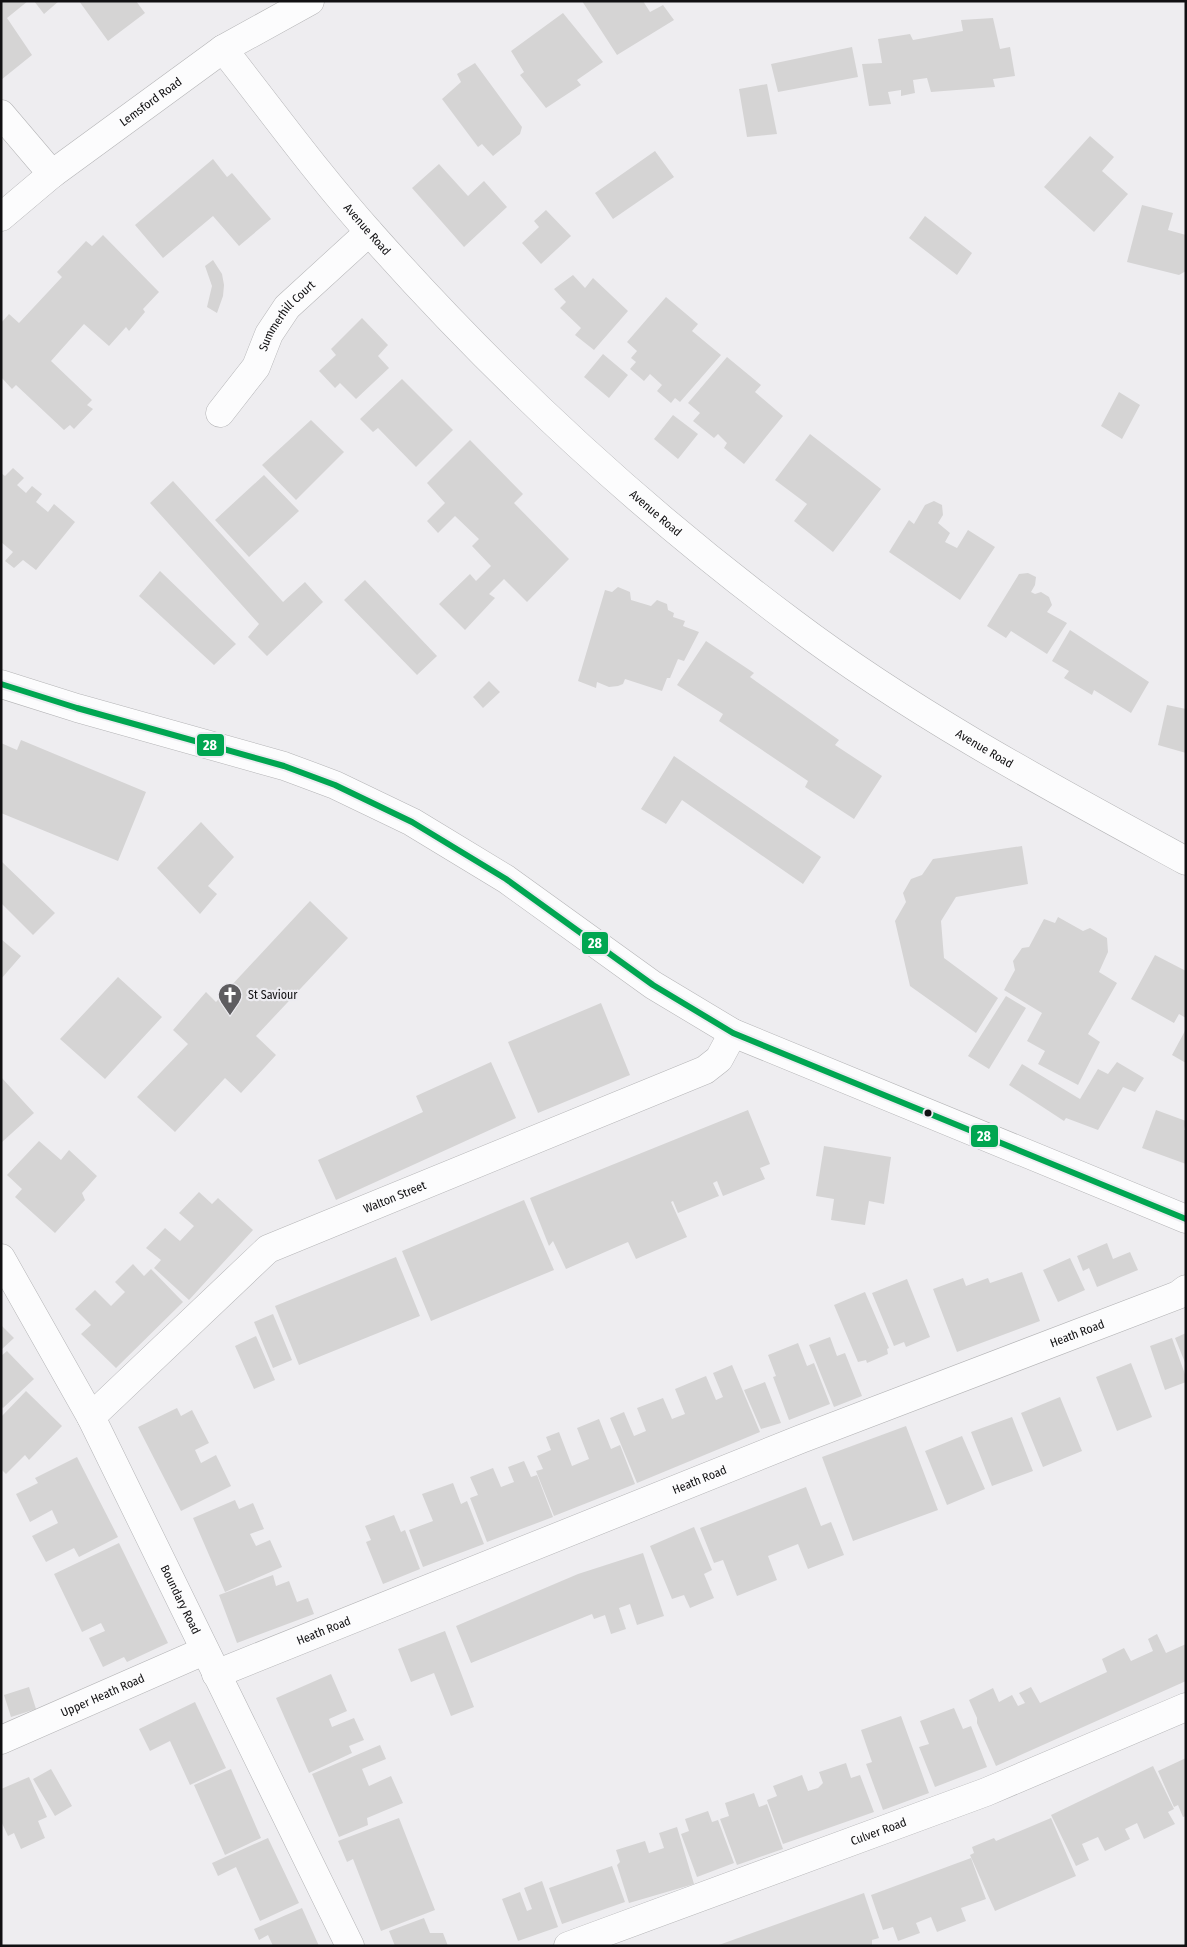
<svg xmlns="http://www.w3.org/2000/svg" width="1187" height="1947" viewBox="0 0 1187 1947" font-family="'Fira Sans Condensed',sans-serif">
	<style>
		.building { fill: #d5d4d4 }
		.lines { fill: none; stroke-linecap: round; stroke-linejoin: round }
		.street-casing { stroke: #b4b4b6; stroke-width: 29 }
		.secondary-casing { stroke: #b4b4b6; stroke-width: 29 }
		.street { stroke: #fcfcfd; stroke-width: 28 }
		.secondary { stroke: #fcfcfd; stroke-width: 28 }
		.bus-1-casing { stroke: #edecf1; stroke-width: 10 }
		.bus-1 { stroke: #00a651; stroke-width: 6 }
		.bus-dot { fill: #111012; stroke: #edecf1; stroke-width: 2 }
		.labels { text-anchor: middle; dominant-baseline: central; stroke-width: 4.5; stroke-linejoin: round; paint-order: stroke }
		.street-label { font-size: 12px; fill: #111012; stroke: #edecf1 }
		.poi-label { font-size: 12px; fill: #111012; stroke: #edecf1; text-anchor: start }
		.line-badge { stroke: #edecf1; stroke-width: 2 }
		.badge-label { font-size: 14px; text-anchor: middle; font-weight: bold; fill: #fff }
	</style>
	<rect width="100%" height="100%" fill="#eeedf0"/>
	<!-- building -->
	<path class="building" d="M1 1H28L7 18 32 55 1 80Z
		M34 1H59L44 14Z
		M79 1H136L145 13 108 41Z
		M582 1H643L650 12 663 5 674 20 617 55Z
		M563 13 603 62 577 80 581 85 546 108 520 75 524 72 511 51Z
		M993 18 1000 49 1010 47 1015 76 993 79 995 87 931 92 927 78 913 80 915 93 901 96V90L888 92 891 104 869 106 862 64 882 63 878 39 910 34 913 40 963 31 961 20Z
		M852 47 858 77 778 92 771 64Z
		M475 63 522 127 520 134 493 156 482 144 478 147 442 99 461 82 457 74Z
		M767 84 777 134 747 137 739 89Z
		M1090 136 1114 157 1102 171 1128 194 1094 232 1044 187Z
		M655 151 674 177 613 219 595 193Z
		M213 159 227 177 232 173 271 219 239 246 213 216 163 258 135 225Z
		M439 164 468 196 484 181 507 207 464 247 412 188Z
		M1142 205 1173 213 1168 230 1186 235V271L1179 275 1127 262Z
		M546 210 571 236 541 264 522 243 539 227 534 221Z
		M925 216 972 253 957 275 909 238Z
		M103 235 159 292 143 309 145 312 129 331 126 327 109 346 84 324 51 361 92 400 87 405 93 409 74 429 70 425 64 430 16 385 12 389 1 377V323L9 314 19 323 62 277 57 272 86 241 92 246Z
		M213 260 222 274 224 285 223 296 217 313 207 307 212 286 205 266Z
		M573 275 585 288 593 278 628 311 594 350 575 335 581 328 560 308 566 302 554 289Z
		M666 297 698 324 692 331 721 355 680 402 675 398 671 403 657 391 662 385 650 374 644 381 630 369 636 362 631 358 637 351 627 342Z
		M362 318 388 345 378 356 389 368 356 399 340 383 335 388 319 371 336 355 331 349Z
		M603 354 628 375 609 398 584 377Z
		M727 357 761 385 755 392 783 416 744 464 724 448 727 443 718 434 714 438 693 421 700 413 688 403Z
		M402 379 453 430 416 467 378 428 373 432 360 419Z
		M1119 392 1140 405 1122 439 1101 426Z
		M673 415 698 434 678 459 654 439Z
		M311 420 344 452 296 500 262 465Z
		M810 434 881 489 833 552 794 521 807 504 775 480Z
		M470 440 523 494 514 503 569 559 527 602 504 579 489 594 495 598 465 630 439 604 470 574 476 581 491 566 472 546 479 539 455 516 438 533 427 521 445 503 427 483Z
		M13 468 24 478 17 485 26 493 32 486 42 494 36 502 48 512 54 504 75 522 36 570 23 560 14 568 5 561 13 552 1 542V473L5 476Z
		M264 475 299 511 249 557 215 520Z
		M173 481 283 602 305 582 323 602 267 656 248 637 259 624 150 503Z
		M934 501 942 505 943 515 938 523 950 533 945 542 957 548 968 530 995 547 960 600 889 552 909 520 914 524 925 505Z
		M160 571 236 644 214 665 139 596Z
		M1028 573 1036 577 1035 585 1031 592 1035 594 1041 592 1049 597 1052 605 1047 612 1067 623 1047 654 1011 631 1006 638 987 626 1019 574Z
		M365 580 437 656 417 675 344 600Z
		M618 587 630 592 631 600 651 606 657 600 667 604 668 610 674 613 673 617 685 621 683 626 699 632 684 661 678 659 670 678H667L662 691 625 679 623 684 618 686 609 687 597 682 596 688 578 681 605 590 612 592Z
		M1070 630 1149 682 1131 713 1094 690 1092 695 1064 678 1069 671 1052 661Z
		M706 641 754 673 750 677 839 740 835 745 882 776 854 819 805 787 808 781 719 721 723 714 677 685Z
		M489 681 500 692 483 708 473 697Z
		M1167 705 1186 709V753L1158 745Z
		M21 740 146 792 118 861 1 813V743L17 750Z
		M674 756 821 857 803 884 682 800 666 824 641 809Z
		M201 822 234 857 208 886 217 894 200 914 157 868Z
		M1022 846 1028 884 956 897 941 921 944 958 998 998 976 1033 910 986 895 921 906 902 903 893 911 879 922 875 933 859Z
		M1 861 55 913 33 935 1 903Z
		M310 901 348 938 256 1036 276 1055 241 1093 225 1078 175 1132 137 1097 188 1044 173 1030 206 992 216 1002Z
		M1058 917 1083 931 1090 928 1107 938 1108 952 1099 972 1117 983 1088 1034 1100 1042 1078 1085 1038 1064 1045 1051 1027 1041 1042 1013 1004 990 1015 970 1013 961 1022 948 1029 947 1044 919 1055 923Z
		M1 939 21 956 1 979Z
		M1155 955 1186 971V1018L1179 1014 1174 1023 1131 999Z
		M118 977 162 1017 105 1079 60 1039Z
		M1006 996 1026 1008 989 1069 968 1056Z
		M601 1003 630 1075 538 1113 508 1042Z
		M1186 1029V1063L1172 1055Z
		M491 1062 516 1118 336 1200 318 1160 423 1112 416 1096Z
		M1117 1062 1144 1078 1135 1092 1123 1087 1098 1130 1066 1118 1064 1121 1009 1085 1022 1064 1080 1099 1098 1069 1108 1074Z
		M1 1077 34 1113 1 1143Z
		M748 1110 770 1164 760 1168 765 1179 723 1196 717 1181 713 1183 719 1196 678 1213 673 1201 671 1202 687 1237 636 1259 628 1242 566 1269 553 1241 549 1246 530 1198Z
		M1156 1110 1186 1121 1184 1130H1186V1164L1142 1148Z
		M39 1141 61 1160 69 1150 97 1176 82 1193 85 1200 55 1233 15 1197 22 1189 7 1175Z
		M824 1146 891 1157 884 1204 869 1201 865 1225 831 1220 834 1199 816 1196Z
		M199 1192 212 1204 218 1198 253 1230 189 1300 154 1268 161 1260 146 1248 165 1228 180 1241 194 1226 179 1213Z
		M524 1200 554 1270 431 1321 402 1251Z
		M1107 1243 1113 1259 1130 1252 1138 1270 1097 1287 1089 1268 1083 1271 1077 1256Z
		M396 1257 420 1316 299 1365 275 1306Z
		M1070 1258 1085 1290 1058 1302 1043 1270Z
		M133 1264 144 1276 151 1269 183 1302 116 1368 81 1334 91 1325 75 1309 95 1290 111 1306 125 1292 115 1282Z
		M1022 1272 1040 1321 957 1352 933 1289 963 1278 966 1286 988 1278 990 1283Z
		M907 1279 930 1337 906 1347 904 1342 894 1346 872 1293Z
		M865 1292 889 1348 887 1349 888 1354 867 1363 866 1360 858 1362 834 1305Z
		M273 1314 292 1360 273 1368 254 1322Z
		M1 1325 14 1338 1 1350Z
		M1186 1333V1365L1175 1338Z
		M256 1336 275 1380 254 1389 235 1346Z
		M830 1337 837 1356 845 1353 862 1396 834 1407 809 1345Z
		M1172 1338 1186 1377V1382L1165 1390 1150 1346Z
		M798 1343 807 1366 814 1363 830 1404 789 1420 773 1377 776 1376 768 1355Z
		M7 1351 34 1379 3 1408 1 1406V1356Z
		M1131 1363 1152 1417 1117 1431 1096 1377Z
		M732 1365 760 1432 637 1483 610 1418 624 1412 634 1436 646 1431 637 1408 663 1398 672 1419 685 1414 675 1389 706 1376 716 1400 723 1397 713 1373Z
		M765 1382 781 1423 761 1429 744 1390Z
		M26 1391 62 1426 29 1460 25 1455 6 1474 1 1469V1417Z
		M1060 1397 1082 1451 1043 1467 1021 1413Z
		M177 1408 181 1416 192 1410 209 1443 195 1450 201 1463 216 1455 231 1486 181 1511 138 1427Z
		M1012 1417 1033 1471 992 1486 971 1432Z
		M599 1419 611 1449 620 1445 635 1484 554 1516 536 1471 543 1469 537 1456 551 1450 546 1437 559 1432 572 1466 589 1459 577 1428Z
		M906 1426 938 1510 853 1541 822 1457Z
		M962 1436 985 1489 947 1505 925 1451Z
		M77 1457 118 1537 79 1557 74 1548 46 1562 32 1536 58 1523 52 1510 30 1522 16 1494 38 1483 35 1478Z
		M524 1461 531 1477 537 1475 553 1517 487 1542 470 1498 478 1495 470 1477 493 1468 501 1487 514 1482 508 1467Z
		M453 1483 461 1504 467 1501 484 1544 423 1567 409 1530 433 1521 422 1494Z
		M806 1487 821 1526 831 1522 844 1555 808 1569 798 1544 768 1556 777 1580 737 1596 723 1560 714 1563 700 1528Z
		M235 1500 239 1509 253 1503 264 1529 250 1534 256 1546 270 1540 282 1567 225 1592 193 1518Z
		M394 1515 401 1532 405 1530 420 1569 383 1584 366 1542 371 1540 365 1526Z
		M694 1527 712 1570 704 1574 714 1598 690 1608 684 1595 672 1599 650 1546Z
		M119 1543 168 1643 127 1662 124 1657 103 1667 89 1638 105 1631 101 1623 82 1632 54 1574Z
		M643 1553 664 1616 637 1625 630 1604 619 1608 626 1629 611 1634 605 1615 594 1619 592 1614 471 1663 456 1626 578 1574Z
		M273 1575 276 1586 289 1581 297 1602 308 1598 314 1614 237 1643 219 1595Z
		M445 1631 474 1707 451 1716 434 1673 411 1682 398 1649Z
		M1157 1634 1166 1653 1186 1644V1681L996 1766 977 1723V1718L969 1700 993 1688 999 1702 1012 1695 1018 1706 1025 1703 1019 1693 1031 1687 1040 1703 1107 1672 1102 1659 1124 1648 1131 1661 1153 1651 1148 1639Z
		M331 1674 347 1711 329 1719 332 1727 354 1718 364 1740 349 1746 352 1753 309 1773 276 1698Z
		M29 1687 36 1709 11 1717 4 1695Z
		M195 1702 226 1768 190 1785 170 1741 150 1751 139 1729Z
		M954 1708 963 1729 971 1726 987 1767 935 1787 919 1747 929 1744 920 1721Z
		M901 1716 929 1793 883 1810 866 1764 872 1762 861 1730Z
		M380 1745 386 1759 362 1769 369 1786 391 1776 403 1803 367 1818 368 1825 339 1837 312 1774Z
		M1186 1758V1816L1183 1817 1178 1805 1174 1807 1158 1771Z
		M846 1763 851 1778 860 1775 874 1812 783 1844 767 1800 777 1796 773 1786 802 1775 808 1791 818 1788 823 1783 819 1772Z
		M1153 1766 1174 1809 1168 1812 1175 1824 1144 1839 1137 1823 1125 1829 1130 1839 1105 1851 1098 1837 1082 1844 1089 1860 1076 1866 1051 1815Z
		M51 1769 72 1806 55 1816 33 1779Z
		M231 1769 261 1838 225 1855 194 1785Z
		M29 1777 47 1817 38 1821 45 1838 21 1849 14 1833 8 1836 1 1821V1789Z
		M754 1793 759 1807 767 1804 783 1849 737 1865 720 1819 729 1816 725 1803Z
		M708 1811 712 1822 718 1820 734 1863 697 1877 681 1834 689 1831 685 1819Z
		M399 1818 435 1910 381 1931 353 1859 347 1862 338 1841Z
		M1051 1818 1076 1876 995 1911 970 1855 974 1853 972 1847 994 1838 996 1841Z
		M677 1827 694 1884 629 1903 617 1865 620 1862 616 1850 645 1841 649 1853 664 1848 659 1833Z
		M268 1838 299 1903 260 1921 236 1867 218 1876 212 1863Z
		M971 1858 986 1899 961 1908 966 1921 937 1932 931 1917 916 1923 920 1933 898 1941 893 1927 883 1930 871 1895Z
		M612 1866 625 1902 562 1924 549 1888Z
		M542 1881 558 1927 518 1941 502 1899 520 1892 527 1911 532 1909 524 1888Z
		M864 1893 879 1938 872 1940V1946H716Z
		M302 1908 319 1946H273L268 1935 259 1940 254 1929Z
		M424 1918 430 1933H443L448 1946H395L389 1931Z"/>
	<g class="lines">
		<!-- street casing -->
		<g class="street-casing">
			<g id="street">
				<path id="s1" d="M223 49C272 111 318 175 371 234 497 376 640 509 793 623 915 715 1052 788 1186 861"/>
				<path d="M1 114 52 174"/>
				<path id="s2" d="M1 217 52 174 223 49 310 1"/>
				<path id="s3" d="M220 413 256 367 269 334 287 307 369 232"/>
				<path id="s4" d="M1 1258 91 1417 350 1946"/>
				<path id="s5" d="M91 1417 268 1249 705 1070 719 1059 733 1033"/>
				<path id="s6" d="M216 1674 801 1439 1178 1295 1186 1289"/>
				<path id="s7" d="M1 1740 204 1651"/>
				<path id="s8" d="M568 1946 986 1792 1186 1707"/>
			</g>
		</g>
		<!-- secondary casing -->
		<g class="secondary-casing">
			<path id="secondary" d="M1 684 77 708 284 766 335 785 412 822 506 879 653 985 733 1033 1186 1219"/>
		</g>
		<!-- street -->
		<use href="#street" class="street"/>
		<!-- secondary -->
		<use href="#secondary" class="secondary"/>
		<!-- bus-1 casing -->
		<g class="bus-1-casing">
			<path id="bus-1" d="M1 684 77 708 284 766 335 785 412 822 506 879 653 985 733 1033 1186 1219"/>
		</g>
		<!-- bus-1 -->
		<use href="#bus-1" class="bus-1"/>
	</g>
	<!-- icons -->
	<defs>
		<g id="church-pin" transform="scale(1.25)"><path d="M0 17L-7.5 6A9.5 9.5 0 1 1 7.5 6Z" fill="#5e5d60" stroke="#edecf1"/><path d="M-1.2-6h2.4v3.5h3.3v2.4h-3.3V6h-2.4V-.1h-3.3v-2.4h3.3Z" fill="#fff"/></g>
	</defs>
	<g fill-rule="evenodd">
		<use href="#church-pin" x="230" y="995"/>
	</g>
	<!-- markers -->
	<circle class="bus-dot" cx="928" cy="1113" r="4.5"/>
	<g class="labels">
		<!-- street labels -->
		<g class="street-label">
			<text stroke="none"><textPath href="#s2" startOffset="189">Lemsford Road</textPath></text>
			<text stroke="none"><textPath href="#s1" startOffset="231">Avenue Road</textPath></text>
			<text stroke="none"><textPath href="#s3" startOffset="119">Summerhill Court</textPath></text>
			<text stroke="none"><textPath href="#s1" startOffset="636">Avenue Road</textPath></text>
			<text stroke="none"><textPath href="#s1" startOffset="1041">Avenue Road</textPath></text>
			<text stroke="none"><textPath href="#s5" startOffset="381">Walton Street</textPath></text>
			<text stroke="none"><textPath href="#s6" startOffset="926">Heath Road</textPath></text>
			<text stroke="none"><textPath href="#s6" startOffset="521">Heath Road</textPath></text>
			<text stroke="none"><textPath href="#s4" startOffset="386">Boundary Road</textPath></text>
			<text stroke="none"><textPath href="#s6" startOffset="116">Heath Road</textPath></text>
			<text stroke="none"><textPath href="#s7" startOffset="111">Upper Heath Road</textPath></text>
			<text stroke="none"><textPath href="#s8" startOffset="331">Culver Road</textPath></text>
		</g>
		<!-- poi labels -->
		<g class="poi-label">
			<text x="248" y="995">St Saviour</text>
		</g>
	</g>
	<g class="line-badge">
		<rect x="196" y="733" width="29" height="24" rx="5" fill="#00a651"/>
		<rect x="581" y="931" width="28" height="24" rx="5" fill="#00a651"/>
		<rect x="970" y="1124" width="29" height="24" rx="5" fill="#00a651"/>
	</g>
	<g class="badge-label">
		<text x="210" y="750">28</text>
		<text x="595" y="948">28</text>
		<text x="984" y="1141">28</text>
	</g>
	<!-- border -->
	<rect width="1187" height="1947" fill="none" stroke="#111012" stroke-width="5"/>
</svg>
